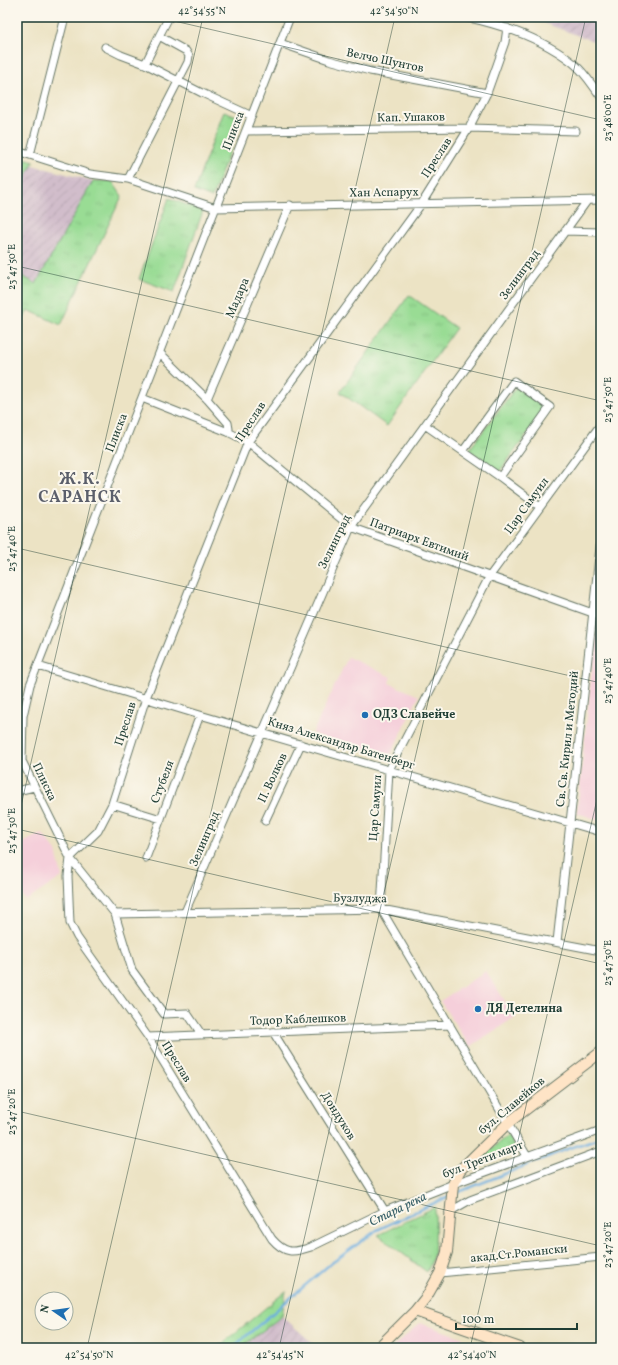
<svg xmlns="http://www.w3.org/2000/svg" width="618" height="1365" viewBox="0 0 618 1365" font-family="Vollkorn,serif">
	<style>
		.built { fill: #f5cfda }
		.industrial { fill: url(#industrial-furrows) }
		.grass { fill: url(#grass-tufts); stroke: #5c8c64 }
		.garden { fill: url(#garden-dots); stroke: #5c8c64 }
		.lines { fill: none; stroke-linecap: round; stroke-linejoin: round }
		.stream { stroke: #6baddf; stroke-width: 2.5 }
		.street-casing { stroke: #677766; stroke-width: 9 }
		.secondary-casing { stroke: #677766; stroke-width: 12 }
		.street { stroke: #fff; stroke-width: 7 }
		.secondary { stroke: #fee4c6; stroke-width: 10 }
		.ticks { fill: none; stroke: #1f3d34; stroke-width: 1; stroke-opacity: 0.45 }
		.poi-dot { fill: #1f6fb2; stroke: #fbf7ec; stroke-width: 1.5 }
		.labels { text-anchor: middle; dominant-baseline: central; stroke-width: 4; stroke-linejoin: round; paint-order: stroke }
		.street-label { font-size: 12px; fill: #1f3d34; stroke: #fbf7ec }
		.poi-label { font-size: 12px; font-weight: bold; fill: #1f3d34; stroke: #fbf7ec; text-anchor: start }
		.water-label { font-size: 13px; font-style: italic; fill: #365f67; stroke: #fbf7ec }
		.district-label { font-size: 16px; font-weight: bold; letter-spacing: 1px; fill: #5b5f6b; stroke: #fbf7ec }
		.neatline { fill: none; stroke: #1f3d34; stroke-width: 1.5 }
		.ticks-label { font-size: 10px; text-anchor: middle; fill: #1f3d34 }
	</style>
	<defs>
		<pattern id="industrial-furrows" width="10" height="10" patternUnits="userSpaceOnUse"><rect width="10" height="10" fill="#d1bdcb"/><path d="M-1 1l2-2M0 10L10 0M9 11l2-2" fill="none" stroke="#b3a3af"/></pattern>
		<pattern id="grass-tufts" width="24" height="20" patternUnits="userSpaceOnUse"><rect width="24" height="20" fill="#99dc94"/><path d="M3 7l-1-3M5 7V3M7 7l1-3M15 17l-1-3M17 17v-4M19 17l1-3" fill="none" stroke="#83be80"/></pattern>
		<pattern id="garden-dots" width="8" height="8" patternUnits="userSpaceOnUse"><rect width="8" height="8" fill="#99dc94"/><path d="M2 2h.1M6 6h.1" fill="none" stroke="#83be80" stroke-width="1.8" stroke-linecap="round"/></pattern>
	</defs>
	<rect width="100%" height="100%" fill="#fbf7ec"/>
	<filter id="ink" filterUnits="userSpaceOnUse"><feTurbulence type="fractalNoise" baseFrequency=".025" numOctaves="2"/><feDisplacementMap in="SourceGraphic" scale="8" xChannelSelector="R" yChannelSelector="G"/><feConvolveMatrix kernelMatrix="1 2 1 2 8 2 1 2 1" color-interpolation-filters="sRGB"/></filter>
	<filter id="wash" filterUnits="userSpaceOnUse"><feTurbulence type="fractalNoise" baseFrequency=".012" numOctaves="4" result="noise"/><feDisplacementMap in="SourceGraphic" scale="16" xChannelSelector="R" yChannelSelector="G"/><feGaussianBlur stdDeviation="0.9" result="paint"/><feColorMatrix in="noise" values="0 0 0 0 0 0 0 0 0 0 0 0 0 0 0 0 0 1.4 0 .05"/><feComposite in="paint" operator="in"/></filter>
	<g filter="url(#wash)">
		<rect width="100%" height="100%" fill="#ece3c4"/>
		<!-- built -->
		<path class="built" d="M597 621 601 622V821L577 813Z
			M348 657 391 677 389 683 419 696 389 758 312 734Z
			M42 833 56 851 62 877 26 901 17 889V846Z
			M486 971 515 1017 470 1047 440 1001Z
			M420 1323 493 1348H392Z"/>
		<!-- industrial -->
		<path class="industrial" d="M516 17H601V44L544 23Z
			M32 165 93 181 36 284 17 273V194Z
			M282 1316 318 1348H240Z"/>
		<!-- grass -->
		<path class="grass" d="M224 111 242 118 212 198 194 191Z
			M93 181H112L122 196 61 325 28 310 17 332V273L36 284Z
			M169 198 203 211 174 292 139 279Z
			M409 295 456 328 387 426 340 392Z
			M516 387 546 409 499 472 469 450Z
			M508 1135 516 1150 472 1169 479 1159Z
			M435 1207C435 1230 438 1251 427 1272L378 1235Z
			M286 1291 282 1316 240 1348H217Z"/>
		<!-- garden -->
		<path class="garden" d="M17 156 34 161 17 194Z"/>
		<g class="lines">
			<!-- stream -->
			<path class="stream" d="M454 1194 565 1150 601 1137
				M232 1348 329 1265 377 1230 449 1196"/>
		</g>
	</g>
	<g filter="url(#ink)">
		<g class="lines">
			<!-- street casing -->
			<g class="street-casing">
				<path id="street" d="M465 17C503 25 541 38 572 62 584 71 592 85 601 97
					M280 43 329 60 370 71 487 93
					M105 47 121 55 145 64 202 93 252 116
					M145 64 159 36
					M246 131 469 128 576 131
					M17 151 90 174 128 179 216 208 601 200
					M30 155 65 17
					M128 179 188 62 189 56 186 51 159 36 169 17
					M565 231 601 232
					M160 353 207 399 228 423 229 429 228 432
					M142 398 228 432 248 442 351 527 601 616
					M207 399 290 205
					M425 425 500 477 550 407 514 381 463 451
					M500 477 540 507
					M38 666 200 715 601 832
					M17 791 34 787
					M112 804 161 819
					M265 821 301 744
					M70 858 98 831 112 804 146 698 248 442 422 203 469 128 487 93 497 65 505 42 507 28
					M70 858 68 876 70 923 77 937 148 1037 272 1239C285 1254 293 1253 311 1247L385 1211 453 1184 601 1130
					M146 858 200 715
					M185 912 351 527 587 201
					M115 914 381 909 601 951
					M557 942 601 538
					M273 1032 385 1211
					M202 1035 187 1013 164 1014 132 970 115 914 70 858 22 761 23 716 30 685 290 17
					M148 1037 450 1025
					M527 1156 381 909 389 770 489 577 601 424
					M449 1212 470 1200 601 1151
					M440 1273 601 1257"/>
			</g>
			<!-- secondary casing -->
			<g class="secondary-casing">
				<path id="secondary" d="M415 1311 520 1348
					M378 1348 415 1311 427 1296 440 1273 447 1252 453 1184 460 1170 508 1123 601 1052"/>
			</g>
			<!-- street -->
			<use href="#street" class="street"/>
			<!-- secondary -->
			<use href="#secondary" class="secondary"/>
		</g>
	</g>
	<!-- ticks -->
	<path class="ticks" d="M157 17 601 120M17 266 601 401M17 548 601 683M17 823 203 17M17 829 601 964M17 1111 601 1246M87 1348 395 17M279 1348 586 17M470 1348 601 782"/>
	<!-- markers -->
	<g class="poi-dot">
		<circle cx="365" cy="715" r="4"/>
		<circle cx="478" cy="1009" r="4"/>
	</g>
	<g class="labels">
		<!-- street labels -->
		<g class="street-label">
			<text transform="translate(385 61) rotate(12)">Велчо Шунтов</text>
			<text transform="translate(411 118) rotate(-1)">Кап. Ушаков</text>
			<text transform="translate(234 131) rotate(-69)">Плиска</text>
			<text transform="translate(437 158) rotate(-57)">Преслав</text>
			<text transform="translate(384 193) rotate(-1)">Хан Аспарух</text>
			<text transform="translate(520 275) rotate(-54)">Зелинград</text>
			<text transform="translate(238 298) rotate(-67)">Мадара</text>
			<text transform="translate(251 422) rotate(-57)">Преслав</text>
			<text transform="translate(117 433) rotate(-69)">Плиска</text>
			<text transform="translate(527 506) rotate(-54)">Цар Самуил</text>
			<text transform="translate(419 540) rotate(20)">Патриарх Евтимий</text>
			<text transform="translate(335 542) rotate(-64)">Зелинград</text>
			<text transform="translate(126 724) rotate(-72)">Преслав</text>
			<text transform="translate(568 739) rotate(-84)">Св. Св. Кирил и Методий</text>
			<text transform="translate(341 744) rotate(17)">Княз Александър Батенберг</text>
			<text transform="translate(273 778) rotate(-65)">П. Волков</text>
			<text transform="translate(44 782) rotate(64)">Плиска</text>
			<text transform="translate(163 782) rotate(-69)">Стубеля</text>
			<text transform="translate(376 808) rotate(-86)">Цар Самуил</text>
			<text transform="translate(205 839) rotate(-67)">Зелинград</text>
			<text transform="translate(360 899) rotate(1)">Бузлуджа</text>
			<text transform="translate(298 1020) rotate(-2)">Тодор Каблешков</text>
			<text transform="translate(176 1062) rotate(58)">Преслав</text>
			<text transform="translate(512 1106) rotate(-40)">бул. Славейков</text>
			<text transform="translate(338 1116) rotate(58)">Дондуков</text>
			<text transform="translate(483 1160) rotate(-21)">бул. Трети март</text>
			<text transform="translate(519 1254) rotate(-6)">акад.Ст.Романски</text>
		</g>
		<!-- poi labels -->
		<g class="poi-label">
			<text x="373" y="715">ОДЗ Славейче</text>
			<text x="486" y="1009">ДЯ Детелина</text>
		</g>
		<!-- water labels -->
		<g class="water-label">
			<text transform="translate(398 1210) rotate(-26)">Стара река</text>
		</g>
		<!-- district labels -->
		<g class="district-label">
			<text x="80" y="480">Ж.К.<tspan x="80" dy="18">САРАНСК</tspan></text>
		</g>
	</g>
	<!-- margin -->
	<rect width="618" height="1365" fill="none" stroke="#fbf7ec" stroke-width="44"/>
	<!-- north arrow -->
	<g transform="translate(54 1311) rotate(283)"><circle r="19" fill="#fbf7ec" stroke="#a3ada2"/>
	<path d="M0-3L7 15L0 10L-7 15Z" fill="#1f6fb2"/>
	<text y="-6" font-size="11" font-weight="bold" text-anchor="middle" fill="#1f3d34">N</text>
	</g>
	<!-- scale -->
	<path d="M456 1323v6h121v-6" fill="none" stroke="#1f3d34" stroke-width="2"/>
	<text x="462" y="1323" font-size="12" fill="#1f3d34" stroke="#fbf7ec" stroke-width="3" paint-order="stroke">100 m</text>
	<rect x="22" y="22" width="574" height="1321" class="neatline"/>
	<g class="ticks-label">
		<text x="202" y="14">42°54'55"N</text>
		<text x="394" y="14">42°54'50"N</text>
		<text transform="translate(607 118) rotate(-90)" y="4">23°48'00"E</text>
		<text transform="translate(11 267) rotate(-90)" y="4">23°47'50"E</text>
		<text transform="translate(607 400) rotate(-90)" y="4">23°47'50"E</text>
		<text transform="translate(11 549) rotate(-90)" y="4">23°47'40"E</text>
		<text transform="translate(607 681) rotate(-90)" y="4">23°47'40"E</text>
		<text transform="translate(11 831) rotate(-90)" y="4">23°47'30"E</text>
		<text transform="translate(607 963) rotate(-90)" y="4">23°47'30"E</text>
		<text transform="translate(11 1112) rotate(-90)" y="4">23°47'20"E</text>
		<text transform="translate(607 1245) rotate(-90)" y="4">23°47'20"E</text>
		<text x="89" y="1358">42°54'50"N</text>
		<text x="280" y="1358">42°54'45"N</text>
		<text x="472" y="1358">42°54'40"N</text>
	</g>
</svg>
